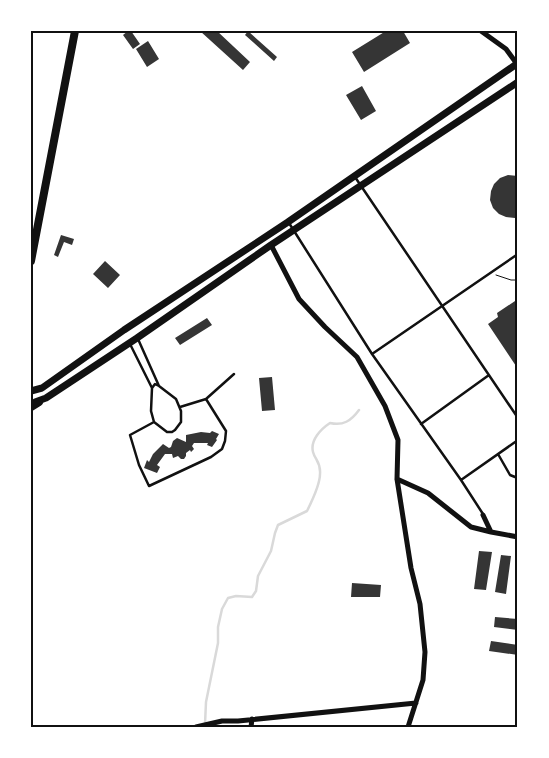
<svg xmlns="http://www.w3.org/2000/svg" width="549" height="758" viewBox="0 0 549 758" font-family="Jost,sans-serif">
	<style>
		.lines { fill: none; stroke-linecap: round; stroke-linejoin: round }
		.stream { stroke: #d9d9d9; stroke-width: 2.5 }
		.building { fill: #353535 }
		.path { stroke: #111; stroke-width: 1 }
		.service { stroke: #111; stroke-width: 2.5 }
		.minor { stroke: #111; stroke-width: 5 }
		.secondary { stroke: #111; stroke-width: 7 }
		.trunk { stroke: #111; stroke-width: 8 }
		.neatline { fill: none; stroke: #111; stroke-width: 2 }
	</style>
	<rect width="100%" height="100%" fill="#fff"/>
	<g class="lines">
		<!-- stream -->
		<path class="stream" d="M205 724 206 702 218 643V627L222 609 228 598 236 596 252 597 256 591 258 576 271 551 275 533 278 525 307 511C312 501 320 485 320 474 321 462 315 460 313 452 310 440 321 429 330 423 343 426 351 421 359 410"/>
	</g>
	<!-- building -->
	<path class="building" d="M128 31H131L140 44 133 49 123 35Z
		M200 31H217L250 62 243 70Z
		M248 31 277 57 274 61 245 35Z
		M386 31H403L410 43 364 72 352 52Z
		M148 41 159 59 147 67 136 49Z
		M362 86 376 111 361 120 346 95Z
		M508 175 518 176V217L515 218 506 217 499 214 493 208 490 200 491 191 494 184 500 178Z
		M61 235 74 239 72 245 64 242 58 257 54 255Z
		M105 261 120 275 108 288 93 274Z
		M518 299V369L488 324 498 317 497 313Z
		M207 318 212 325 180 345 175 338Z
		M272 377 275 410 262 411 259 378Z
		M212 431 219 434 216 439 217 440 212 447 207 445 208 443H194L192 446 194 449 191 452 190 450 186 453V456L184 459H181L178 456 173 458 172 454H165L157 465 160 467 157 473 144 468 147 460 149 462 153 454 163 444 169 448 171 447 173 441 177 438 186 442V435L201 432 210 433Z
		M479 551 492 552 486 590 474 589Z
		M501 555 511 556 506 594 495 592Z
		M352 583 381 585 380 597H351Z
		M495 617 518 619V630L494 627Z
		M491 641 518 645V655L489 651Z"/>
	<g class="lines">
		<!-- path -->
		<path class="path" d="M496 275 511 280H518"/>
		<!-- service -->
		<path class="service" d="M355 177 518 418
			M289 223 372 354 461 480 483 514
			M138 339 159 386 176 399 181 411V422L175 430 172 432H167L154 422 151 411 152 388 155 384 159 386
			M130 344 152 388
			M372 354 518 254
			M206 399 234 374
			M154 422 130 435 139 465 149 486 211 457 222 449 225 441 226 431 206 399 180 407
			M421 424 489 375
			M498 454 510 475 515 477 518 475
			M461 480 518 440"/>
		<!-- minor -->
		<path class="minor" d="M481 31 506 49 517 64
			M271 245 299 299 325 327 357 357 385 406 398 440 397 479 411 568 420 604 425 652 423 680 408 727
			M397 479 428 493 471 527 491 532
			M483 515 491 532 518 537
			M196 727 222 721H238L416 703
			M251 727 252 719"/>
		<!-- secondary -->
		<path class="secondary" d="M31 391 42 388 124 330 288 222 518 63
			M35 402 46 398 137 338 271 245 518 82"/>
		<!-- trunk -->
		<path class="trunk" d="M31 261 75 31
			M31 407 39 402"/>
	</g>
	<!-- border -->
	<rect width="549" height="758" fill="none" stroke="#ffffff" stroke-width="65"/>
	<rect x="32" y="32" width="484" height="694" class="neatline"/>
</svg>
